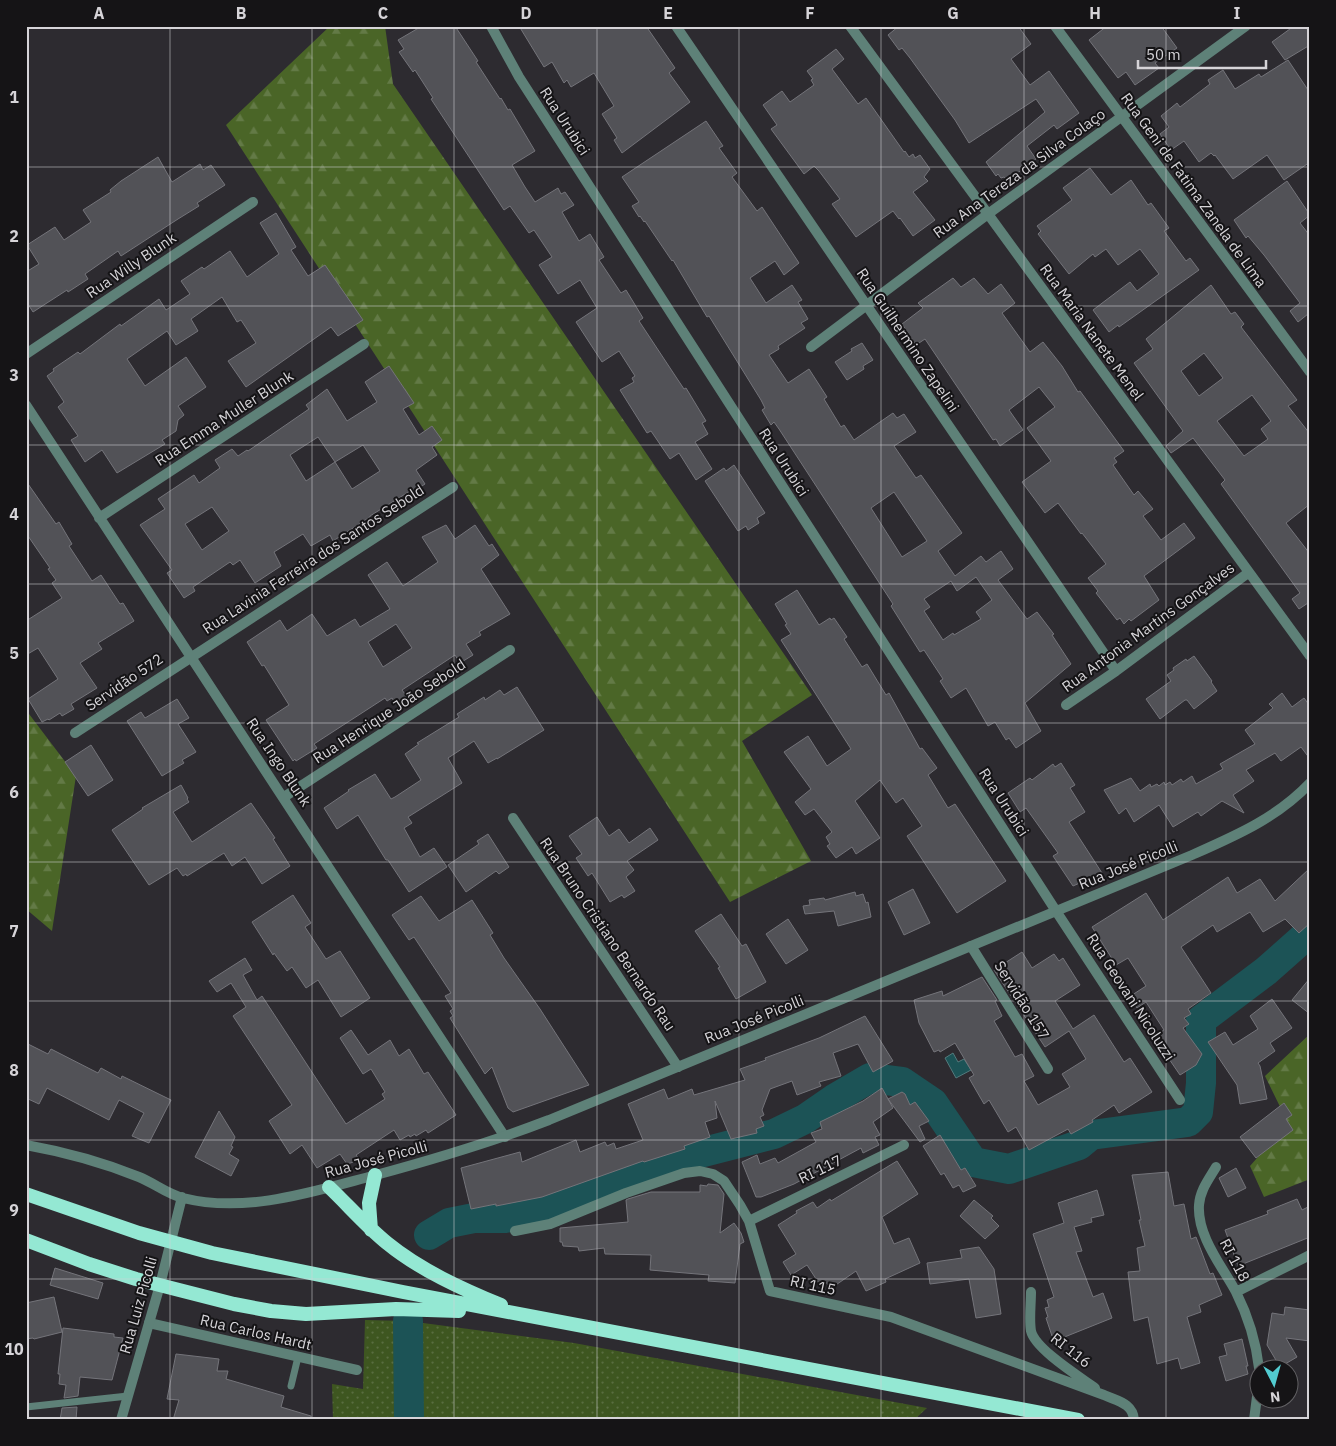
<svg xmlns="http://www.w3.org/2000/svg" width="1336" height="1446" viewBox="0 0 1336 1446" font-family="'IBM Plex Sans',sans-serif">
	<style>
		.grass { fill: url(#grass-dots) }
		.forest { fill: url(#forest-firs) }
		.water { fill: #1c5356; stroke: #547a7d }
		.lines { fill: none; stroke-linecap: round; stroke-linejoin: round }
		.river { stroke: #1c5356; stroke-width: 30 }
		.building { fill: #525257; stroke: #74747a; fill-rule: evenodd }
		.service { stroke: #5e8178; stroke-width: 7 }
		.minor { stroke: #5e8178; stroke-width: 10 }
		.tertiary { stroke: #5e8178; stroke-width: 10 }
		.trunk { stroke: #94e8d3; stroke-width: 14 }
		.grid { fill: none; stroke: #d6d4d8; stroke-width: 1; stroke-opacity: 0.55 }
		.labels { text-anchor: middle; dominant-baseline: central; stroke-width: 4; stroke-linejoin: round; paint-order: stroke }
		.street-label { font-size: 15px; fill: #d6d4d8; stroke: #151416 }
		.neatline { fill: none; stroke: #d6d4d8; stroke-width: 2 }
		.grid-label { font-size: 16px; text-anchor: middle; font-weight: bold; fill: #d6d4d8 }
	</style>
	<defs>
		<pattern id="grass-dots" width="8" height="8" patternUnits="userSpaceOnUse" patternTransform="scale(1.25)"><rect width="8" height="8" fill="#3e5620"/><path d="M2 2h.1M6 6h.1" fill="none" stroke="#596d40" stroke-width="1.8" stroke-linecap="round"/></pattern>
		<pattern id="forest-firs" width="22" height="20" patternUnits="userSpaceOnUse" patternTransform="scale(1.25)"><rect width="22" height="20" fill="#4a6527"/><path d="M5 1l3.5 6h-7zM16 11l3.5 6h-7z" fill="#637a46"/></pattern>
	</defs>
	<rect width="100%" height="100%" fill="#2d2b30"/>
	<!-- grass -->
	<path class="grass" d="M365 1320 408 1321 574 1343 927 1408 914 1420H333L332 1384 363 1389Z"/>
	<!-- forest -->
	<path class="forest" d="M330 26H385L393 84 812 695 742 741 811 861 730 902 226 125Z
		M26 710 76 776 52 931 26 909Z
		M1310 1034V1179L1264 1197 1250 1166 1288 1123 1265 1076Z"/>
	<!-- water -->
	<path class="water" d="M953 1053 958 1062 964 1059 971 1070 956 1078 945 1058Z"/>
	<g class="lines">
		<!-- river -->
		<path class="river" d="M429 1235 449 1223 474 1218H505L547 1210 602 1182 638 1178 657 1164 774 1134 805 1119 834 1099 870 1078 902 1082 933 1103 973 1162 1009 1169 1079 1145 1091 1135 1188 1122 1198 1112 1201 1083V1020L1266 971 1310 932
			M408 1321 409 1420"/>
	</g>
	<!-- building -->
	<path class="building" d="M422 26H455L478 61 476 62 500 99 501 98 508 110 510 109 535 151 512 165 525 187 535 202 558 188 561 194 565 192 574 205 562 212 579 241 590 234 604 257 599 260 621 293 626 290 643 318 639 321 676 377 684 389 686 388 706 421 702 423 708 434 695 442 712 469 696 480 679 453 670 459 651 431 647 433 620 390 634 382 632 378 635 376 619 351 602 362 576 322 597 308 580 280 558 294 539 265 552 257 534 230 529 233 510 206 504 210 431 99 433 98 415 70 413 72 399 52 404 49 398 40Z
		M519 26H646L675 68 669 73 690 102 622 153 614 140 617 138 602 114 614 106 594 73 571 87 567 80 564 83 552 62 544 67Z
		M899 26H1018L1031 44 1011 59 1030 85 1049 71 1079 113 1057 129 1054 125 1027 146 1036 159 1007 181 1004 177 1001 178 998 174 996 176 986 162 1045 112 1036 99 969 143 955 120 910 58 902 48 899 50 888 35Z
		M1107 26H1161L1177 48 1155 63 1159 68 1135 85 1126 72 1118 78 1089 40Z
		M1294 26H1305L1310 34V45L1285 60 1272 42Z
		M836 49 844 59 832 69 858 104 866 98 904 152 905 151 909 157 913 154 915 158 920 155 930 169 924 177 928 181 913 192 935 220 913 236 900 218 899 219 893 211 856 237 832 204 840 199 819 171 814 166 804 174 771 129 777 125 763 105 782 91 790 102 814 85 811 80 813 79 807 71Z
		M1288 60 1310 93V162L1284 180 1267 155 1233 179 1215 155 1214 156 1211 153 1199 162 1184 141 1171 150 1160 134 1169 127 1161 116 1177 103 1180 107 1210 84 1208 80 1223 70 1235 89 1259 74 1261 77Z
		M706 121 723 146 719 148 737 173 732 177 757 211 762 207 799 263 784 275 775 261 750 278 766 303 792 285 802 300 798 302 808 319 801 323 805 328 778 346 779 349 769 355 788 383 809 369 827 397 824 399 841 427 844 425 854 440 893 413 897 418 904 414 916 432 894 446 916 478 921 475 962 533 938 551 955 576 981 556 986 562 1001 551 1013 569 998 580 1027 619 1037 612 1053 633 1054 634 1052 635 1071 664 1025 703 1041 731 1016 748 1009 738 1006 740 995 722 988 726 966 688 951 698 940 681 943 679 924 650 920 652 891 606 893 604 779 429 774 422 771 425 762 410 765 408 761 400 709 316 707 317 673 260 672 261 645 221 644 222 640 216 639 217 632 206 639 202 622 177ZM894 492 927 541 902 557 871 508ZM976 577 992 600 976 612 981 619 954 635 953 633 943 640 924 611 930 607 924 599 951 581 957 591Z
		M158 157 172 182 200 164 203 170 211 165 225 185 197 203 199 206 178 219 121 256 118 251 85 274 88 279 68 292 67 290 33 312 26 301V272L39 264 27 245 55 227 64 240 91 222 83 210 111 192 110 190 121 181Z
		M1090 168 1111 195 1131 180 1148 205 1151 203 1169 228 1164 231 1186 261 1190 258 1199 270 1119 327 1118 325 1109 332 1093 310 1130 282 1137 291 1159 274 1140 249 1118 265 1106 249 1095 257 1093 254 1069 274 1038 234 1041 231 1037 226 1072 200 1063 188Z
		M1287 181 1310 215 1300 223 1310 236V316L1308 314 1298 322 1290 311 1300 303 1264 255 1248 236 1246 238 1234 220Z
		M276 213 296 247 291 250 308 276 325 265 363 320 338 336 331 327 246 387 228 361 256 343 241 320 237 322 222 297 191 319 198 331 176 345 167 331 127 359 145 386 186 357 206 387 178 406 184 415 178 420 176 431 162 440 165 444 117 473 102 450 85 462 71 440 78 436 58 407 64 402 47 376 54 371 53 369 78 352 80 354 120 324 121 326 159 299 166 310 190 294 181 281 202 267 204 269 230 251 247 277 279 254 260 223Z
		M953 278 961 287 974 278 988 294 1001 284 1015 303 1002 313 1030 352 1043 342 1062 366 1078 392 1080 391 1124 451 1114 458 1117 462 1113 465 1134 495 1138 491 1153 509 1143 516 1161 540 1184 523 1195 538 1144 576 1159 600 1131 621 1129 619 1124 624 1120 618 1117 620 1096 593 1098 591 1088 578 1106 564 1082 533 1081 534 1058 503 1045 513 1022 482 1051 461 1027 428 1055 407 1039 387 1009 410 1023 430 1000 446 996 439 993 440 925 339 916 345 902 324 923 308 918 303Z
		M1211 285 1231 314 1235 312 1244 324 1241 327 1297 400 1288 406 1310 434V504L1286 523 1310 554V606L1308 603 1299 609 1292 599 1300 593 1221 484 1225 480 1193 438 1171 453 1166 446 1183 431 1134 363 1153 349 1146 339ZM1204 353 1223 378 1199 396 1181 371ZM1252 395 1271 421 1261 429 1268 439 1244 456 1217 421Z
		M862 343 873 360 863 366 864 369 847 380 835 362 852 351 851 349Z
		M389 366 414 403 403 409 419 435 432 426 442 440 432 447 437 455 416 470 425 484 411 493 410 491 370 516V517L333 541 330 535 311 546 303 534 274 552 281 566 255 583 240 560 233 565 230 562 193 587 195 591 184 598 167 573 172 570 140 525 165 509 158 499 194 475 199 483 220 468 215 460 232 449 238 456 247 450 248 451 309 409 306 405 327 389 347 421 377 402 365 382ZM318 437 335 462 306 481 290 455ZM363 445 380 471 352 489 335 462ZM212 507 229 531 202 550 185 524Z
		M734 465 765 513 757 518 759 523 748 530 746 526 738 531 705 481 724 468 726 471Z
		M26 481 56 524 59 522 72 544 69 546 92 581 101 575 120 604 123 603 134 621 98 643 102 649 80 663 97 688 71 704 74 709 62 716 60 713 49 720 48 719 42 722 28 699 58 679 38 648 26 655V621L62 598 52 583 56 580 48 569 50 568 26 533Z
		M446 525 455 539 475 525 489 546 492 544 499 555 481 569 510 614 479 632 481 635 466 644 473 655 460 663 455 655 402 690 408 698 396 705 392 698 387 701 385 698 314 744 317 748 296 761 295 759 293 761 266 720 289 705 264 665 262 666 247 642 280 620 287 631 312 614 327 636 355 619 360 627 390 609 368 575 387 562 403 586 438 562 422 537ZM396 624 412 648 383 667 368 642Z
		M797 590 819 625 830 618 831 620 834 618 847 637 844 639 862 667 867 664 886 695 889 693 920 749 922 748 937 768 928 775 948 808 955 804 1006 881 957 913 907 836 922 826 903 798 896 803 880 780 855 801 880 838 856 854 852 847 836 858 827 846 830 844 826 837 832 832 814 809 805 815 795 802 811 789 784 752 808 736 827 766 851 749 781 640 791 634 785 625 787 624 775 604Z
		M1194 656 1212 681 1211 682 1217 691 1194 709 1187 700H1185L1160 719 1146 699 1171 681 1167 675 1174 670 1173 668 1186 659 1187 661Z
		M517 687 544 730 497 759V758L488 763 474 741 448 758 462 783 408 817 412 823 404 828 420 857 434 848 447 867 409 892 388 860H386L358 815 337 829 324 808 349 791 348 790 375 774 391 799 395 797 421 780 405 754 419 744 417 743 459 717 457 714 484 697 485 700 500 690 504 695Z
		M1282 693 1292 707 1304 698 1310 706V759L1301 747 1281 761 1275 753 1246 770 1254 781 1233 795 1244 813 1222 801 1201 816 1198 812 1173 827 1159 805 1134 822 1126 808 1119 814 1104 790 1131 778 1140 791 1150 784 1151 787 1157 784 1159 786 1164 782 1165 785 1170 782 1172 785 1181 779 1183 782 1192 776 1196 784 1223 769 1220 764 1255 744 1245 730 1273 708 1269 704Z
		M177 699 189 718 178 724 196 752 182 760 184 763 162 776 127 721 141 712 145 718Z
		M91 745 113 780 88 796 65 762Z
		M1061 763 1075 785 1070 788 1085 812 1069 822 1102 873 1073 886 1053 856 1058 853 1026 808 1020 812 1008 793 1030 778 1032 780 1053 764 1055 767Z
		M181 785 188 798 187 799 189 802 173 812 192 842 251 803 275 838 273 839 290 866 262 884 245 857 232 866 224 853 187 876 186 874 183 876 177 868 149 885 112 830 143 809 142 808Z
		M597 817 609 836 619 829 629 843 650 828 658 840 627 861 634 870 626 877 635 891 624 898 622 895 610 902 592 873 588 876 576 858 582 854 569 836Z
		M488 834 509 867 499 874 496 871 466 892 448 865 479 844 477 841Z
		M1310 868V923L1299 933 1285 919 1263 932 1250 912 1217 932 1213 925 1181 947 1211 993 1188 1009 1191 1014 1184 1018 1189 1024 1183 1028 1202 1054 1196 1065 1180 1075 1154 1037 1164 1030 1146 1002 1137 1008 1129 997 1146 986 1128 958 1116 965 1092 927 1146 893 1163 920 1228 877 1237 893 1260 879 1275 901Z
		M913 889 930 923 904 935 888 902Z
		M855 892 856 896 863 894 866 903 868 902 871 917 838 926 834 911 805 914 803 906 810 905 809 900 824 898 825 900Z
		M293 895 311 923 305 927 326 959 340 951 370 998 341 1017 318 980 306 988 292 967 287 971 274 953 273 955 252 922Z
		M421 896 439 921 472 900 493 933 490 935 504 958 540 1009 589 1085 513 1112 508 1108 492 1067 485 1074 450 1018 453 1016 450 1011 453 1009 445 996 451 993 414 937 409 940 392 915Z
		M721 914 742 946 746 944 766 982 736 999 718 968 720 967 695 931Z
		M788 919 808 950 786 964 766 934Z
		M1022 952 1032 968 1054 954 1059 961 1063 958 1080 985 1055 1001 1073 1029 1094 1015 1124 1062 1130 1058 1152 1092 1119 1113 1114 1105 1092 1120 1093 1122 1071 1134 1068 1129 1029 1150 1016 1127 1008 1132 989 1100 984 1104 969 1078 974 1075 955 1043 940 1052 939 1050 934 1052 919 1023 914 1000 942 991 943 996 982 977 997 1000 995 1001 1002 1016 994 1021 1015 1057 1022 1054 1034 1076 1024 1081 1038 1105 1070 1087 1062 1074 1086 1059 1069 1031 1045 1047 994 970Z
		M245 958 252 970 243 975 257 1000 262 996 346 1124 385 1099 382 1094 385 1092 371 1069 363 1074 340 1038 351 1030 368 1055 390 1040 399 1056 409 1049 424 1074 428 1072 456 1115 428 1133 426 1130 416 1136 415 1134 410 1137 409 1135 400 1140 394 1130 356 1155 360 1160 347 1164 340 1154 317 1168 302 1145 290 1154 269 1121 292 1105 233 1016 246 1007 231 983 217 992 209 981Z
		M1310 978V1014L1292 1000Z
		M1272 999 1292 1028 1270 1043 1275 1051 1258 1063 1260 1066 1267 1099 1240 1104 1237 1085 1208 1042 1225 1032 1233 1045 1258 1029 1250 1016Z
		M865 1016 893 1061 873 1072 858 1044 833 1053 841 1076 819 1082 821 1086 797 1095 792 1081 770 1089 762 1110 764 1115 760 1117 764 1126 756 1129 757 1133 731 1139 715 1101 717 1118 705 1122 710 1137 684 1146 685 1149 644 1162 643 1161 542 1197 496 1206V1204L471 1209 461 1168 520 1152 522 1162 576 1140 580 1152 605 1142 607 1146 614 1143 616 1149 643 1140 628 1104 664 1089 668 1099 692 1089 694 1095 745 1080 740 1069 766 1060 765 1058 819 1038Z
		M26 1043 48 1054 51 1049 98 1073 101 1068 121 1079 122 1076 171 1100 149 1143 132 1136 144 1113 119 1100 109 1120 47 1088 39 1104 26 1098Z
		M882 1088 893 1108 873 1122 880 1135 875 1137 879 1145 863 1153 861 1148 794 1184 761 1197H756L742 1162 757 1155 760 1164 775 1158 778 1163 816 1142 811 1133 822 1129 820 1122 863 1101Z
		M902 1092 905 1094 910 1105 915 1102 929 1121 919 1126 925 1139 920 1142 888 1099Z
		M1284 1103 1292 1115 1286 1119 1293 1130 1256 1158 1240 1137Z
		M219 1111 235 1137 231 1146 233 1147 229 1154 239 1160 231 1176 195 1157Z
		M940 1135 961 1170 965 1168 976 1186 963 1192 959 1185 953 1188 944 1173 941 1175 923 1146Z
		M897 1161 918 1194 882 1217 894 1244 909 1238 920 1263 885 1279 886 1282 866 1291 856 1271 830 1289 826 1282 820 1285 807 1265 791 1275 783 1262 796 1254 778 1225 797 1213 796 1211 813 1202 817 1208 830 1199 831 1201Z
		M1236 1168 1246 1188 1228 1197 1219 1178Z
		M1168 1172 1174 1206 1184 1204 1191 1239 1196 1237 1210 1274 1213 1273 1222 1295 1199 1305 1201 1312 1187 1317 1200 1363 1181 1369 1178 1358 1157 1364 1148 1317 1134 1321 1128 1272 1140 1271 1137 1248 1145 1246 1139 1220H1141L1132 1175Z
		M708 1184 718 1185 724 1194 720 1233 734 1223 741 1233 744 1242 740 1244 735 1283 708 1281 709 1275 650 1270 651 1255 605 1254 604 1248 579 1251 578 1247 563 1246 562 1242H560V1228L628 1222 626 1200 628 1199 651 1192H700V1185L707 1186Z
		M1097 1190 1104 1215 1091 1218 1092 1222 1074 1227 1082 1251 1076 1252 1093 1297 1103 1293 1112 1318 1057 1340 1055 1334 1052 1336 1046 1318 1048 1317 1045 1308 1049 1307 1047 1300 1054 1297 1033 1234 1064 1223 1058 1203Z
		M1297 1199 1302 1210 1310 1206V1237L1238 1266 1225 1230 1268 1214 1267 1211Z
		M974 1200 993 1216 991 1218 999 1226 985 1239 960 1216Z
		M979 1247 994 1269 1001 1314 976 1318 969 1279 930 1284 927 1263 962 1258 960 1250Z
		M55 1268 103 1283 98 1299 50 1285Z
		M54 1297 62 1332 34 1339 33 1338 26 1339V1303Z
		M1285 1307 1310 1310V1341L1286 1338 1297 1357 1280 1367 1267 1345 1272 1313 1284 1315Z
		M63 1328 114 1334V1337L123 1338 112 1380 80 1377 78 1396 64 1398 66 1385 59 1384 60 1374H58Z
		M1242 1339 1248 1366H1246L1248 1374 1226 1381 1219 1357 1227 1355 1224 1344Z
		M176 1354 219 1359 217 1371H228L226 1379 284 1396 281 1407 311 1416 310 1420H173L179 1400 167 1399Z
		M77 1407 76 1420H60L62 1408Z"/>
	<g class="lines">
		<!-- service -->
		<path class="service" d="M291 1386 298 1357
			M26 1407 128 1396"/>
		<!-- minor -->
		<path class="minor" d="M491 26 519 77 1056 911 1180 1100
			M676 26 1116 671
			M850 26 988 214 1310 656
			M1055 26 1310 372
			M811 347 988 214 1246 26
			M26 354 253 202
			M26 405C185 650 346 892 505 1137
			M99 518 364 344
			M1066 705 1116 671 1248 573
			M75 733 453 487
			M284 797 510 650
			M513 818 678 1067
			M971 946 1048 1069
			M1216 1167C1209 1179 1200 1190 1199 1205 1197 1236 1222 1266 1236 1292 1248 1316 1256 1342 1259 1368
			M749 1221 904 1145
			M515 1231 550 1224 626 1193 684 1173 700 1171 713 1174 724 1181 740 1205 749 1221 770 1291 891 1317 1104 1395C1117 1401 1133 1403 1134 1420
			M1031 1292C1031 1304 1029 1319 1031 1331 1035 1349 1080 1377 1095 1388
			M1236 1292 1310 1255
			M149 1323 357 1370
			M1254 1420 1258 1389"/>
		<!-- tertiary -->
		<path class="tertiary" d="M26 1145C65 1152 102 1162 139 1177 154 1183 167 1194 183 1198 247 1214 315 1191 376 1175 435 1159 492 1142 549 1120L1192 855C1235 836 1277 818 1310 783
			M121 1420 160 1285 182 1197"/>
		<!-- trunk -->
		<path class="trunk" d="M329 1187C349 1206 366 1226 387 1243 420 1270 462 1289 501 1305
			M26 1194 139 1233 212 1253 403 1292 1078 1420
			M371 1230 369 1203 375 1175
			M26 1240 89 1264 136 1279 234 1304 271 1311 306 1314 396 1309 459 1311"/>
	</g>
	<!-- grid -->
	<path class="grid" d="M170 26V1420M312 26V1420M454 26V1420M597 26V1420M739 26V1420M881 26V1420M1024 26V1420M1166 26V1420M26 167H1310M26 306H1310M26 445H1310M26 584H1310M26 723H1310M26 862H1310M26 1001H1310M26 1140H1310M26 1279H1310"/>
	<g class="labels">
		<!-- street labels -->
		<g class="street-label">
			<text transform="translate(565 121) rotate(57)">Rua Urubici</text>
			<text transform="translate(1019 173) rotate(-36)">Rua Ana Tereza da Silva Colaço</text>
			<text transform="translate(1194 190) rotate(54)">Rua Geni de Fatima Zanela de Lima</text>
			<text transform="translate(131 265) rotate(-34)">Rua Willy Blunk</text>
			<text transform="translate(1092 332) rotate(54)">Rua Maria Nanete Menel</text>
			<text transform="translate(908 340) rotate(56)">Rua Guilhermino Zapelini</text>
			<text transform="translate(224 418) rotate(-33)">Rua Emma Muller Blunk</text>
			<text transform="translate(784 462) rotate(57)">Rua Urubici</text>
			<text transform="translate(313 559) rotate(-33)">Rua Lavinia Ferreira dos Santos Sebold</text>
			<text transform="translate(1148 627) rotate(-36)">Rua Antonia Martins Gonçalves</text>
			<text transform="translate(124 682) rotate(-34)">Servidão 572</text>
			<text transform="translate(389 711) rotate(-33)">Rua Henrique João Sebold</text>
			<text transform="translate(279 762) rotate(56)">Rua Ingo Blunk</text>
			<text transform="translate(1004 802) rotate(57)">Rua Urubici</text>
			<text transform="translate(1128 865) rotate(-22)">Rua José Picolli</text>
			<text transform="translate(608 934) rotate(56)">Rua Bruno Cristiano Bernardo Rau</text>
			<text transform="translate(1131 997) rotate(57)">Rua Geovani Nicoluzzi</text>
			<text transform="translate(1022 1000) rotate(58)">Servidão 157</text>
			<text transform="translate(754 1019) rotate(-22)">Rua José Picolli</text>
			<text transform="translate(376 1159) rotate(-15)">Rua José Picolli</text>
			<text transform="translate(820 1169) rotate(-26)">RI 117</text>
			<text transform="translate(1235 1260) rotate(62)">RI 118</text>
			<text transform="translate(813 1285) rotate(12)">RI 115</text>
			<text transform="translate(138 1305) rotate(-74)">Rua Luiz Picolli</text>
			<text transform="translate(256 1332) rotate(13)">Rua Carlos Hardt</text>
			<text transform="translate(1071 1350) rotate(38)">RI 116</text>
		</g>
	</g>
	<!-- border -->
	<rect width="1336" height="1446" fill="none" stroke="#151416" stroke-width="55"/>
	<!-- north arrow -->
	<g transform="translate(1274 1384) rotate(174)"><circle r="24" fill="#151416" stroke="#626164"/>
	<path d="M0-4L9 19L0 12L-9 19Z" fill="#52ccd1"/>
	<text y="-8" font-size="14" font-weight="bold" text-anchor="middle" fill="#d6d4d8">N</text>
	</g>
	<!-- scale -->
	<path d="M1138 60v8h128v-8" fill="none" stroke="#d6d4d8" stroke-width="2.5"/>
	<text x="1146" y="60" font-size="15" fill="#d6d4d8" stroke="#151416" stroke-width="4" paint-order="stroke">50 m</text>
	<rect x="28" y="28" width="1280" height="1390" class="neatline"/>
	<g class="grid-label">
		<text x="99" y="19">A</text>
		<text x="241" y="19">B</text>
		<text x="383" y="19">C</text>
		<text x="526" y="19">D</text>
		<text x="668" y="19">E</text>
		<text x="810" y="19">F</text>
		<text x="953" y="19">G</text>
		<text x="1095" y="19">H</text>
		<text x="1237" y="19">I</text>
		<text x="14" y="103">1</text>
		<text x="14" y="242">2</text>
		<text x="14" y="381">3</text>
		<text x="14" y="520">4</text>
		<text x="14" y="659">5</text>
		<text x="14" y="798">6</text>
		<text x="14" y="937">7</text>
		<text x="14" y="1076">8</text>
		<text x="14" y="1216">9</text>
		<text x="14" y="1355">10</text>
	</g>
</svg>
